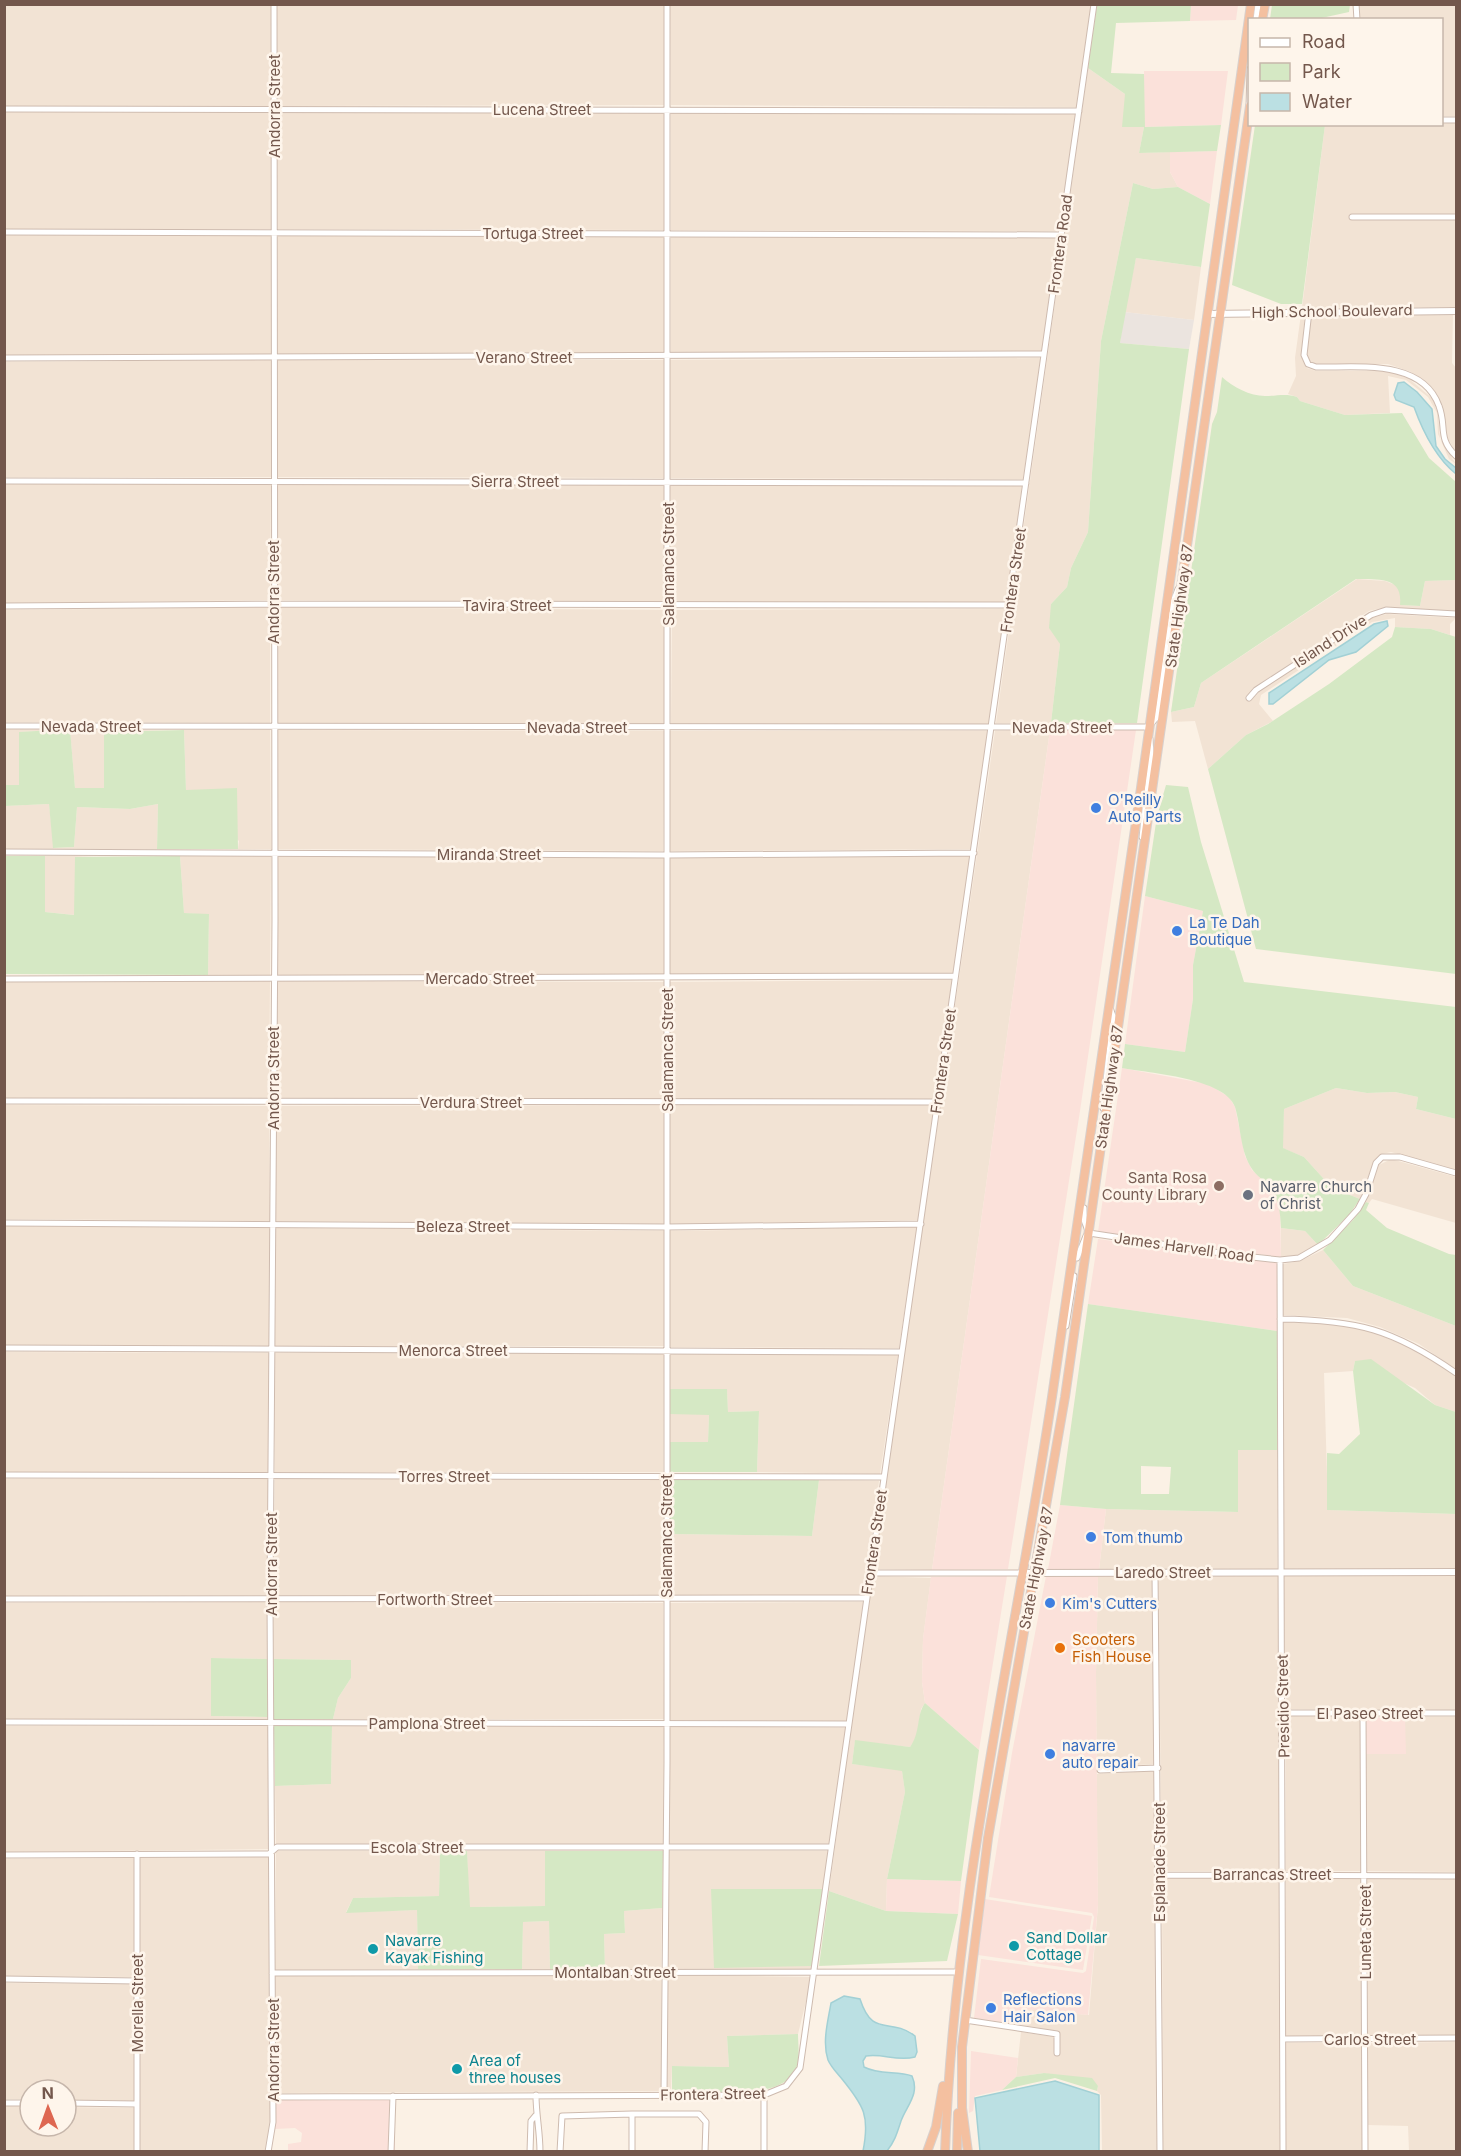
<svg xmlns="http://www.w3.org/2000/svg" width="1461" height="2156" viewBox="0 0 1461 2156" font-family="Inter,sans-serif">
	<style>
		.residential { fill: #f2e3d4 }
		.commercial { fill: #fbe1da }
		.industrial { fill: #ebe4df }
		.green { fill: #d5e8c4; fill-rule: evenodd }
		.water { fill: #bbe0e3; stroke: #a2d0d5; stroke-width: 1.5 }
		.lines { fill: none; stroke-linecap: round; stroke-linejoin: round }
		.minor-casing { stroke: #cebbaf; stroke-width: 7 }
		.tertiary-casing { stroke: #cebbaf; stroke-width: 8 }
		.trunk-casing { stroke: #d8d0cd; stroke-width: 10 }
		.minor { stroke: #fff; stroke-width: 5 }
		.tertiary { stroke: #fff; stroke-width: 6 }
		.trunk { stroke: #f4c0a0; stroke-width: 8 }
		.shop-dot { fill: #3f7fe0; stroke: #fef5eb; stroke-width: 2 }
		.education-dot { fill: #8d6e63; stroke: #fef5eb; stroke-width: 2 }
		.worship-dot { fill: #6b7280; stroke: #fef5eb; stroke-width: 2 }
		.food-dot { fill: #e8710a; stroke: #fef5eb; stroke-width: 2 }
		.culture-dot { fill: #0f9aa8; stroke: #fef5eb; stroke-width: 2 }
		.labels { text-anchor: middle; dominant-baseline: central; stroke-width: 5; stroke-linejoin: round; paint-order: stroke }
		.street-label { font-size: 15px; fill: #73574c; stroke: #fef5eb }
		.shop-label { font-size: 15px; fill: #366cbe; stroke: #fef5eb; text-anchor: start }
		.education-label { font-size: 15px; fill: #785e54; stroke: #fef5eb; text-anchor: end }
		.worship-label { font-size: 15px; fill: #5b616d; stroke: #fef5eb; text-anchor: start }
		.food-label { font-size: 15px; fill: #c56008; stroke: #fef5eb; text-anchor: start }
		.culture-label { font-size: 15px; fill: #0d838f; stroke: #fef5eb; text-anchor: start }
	</style>
	<rect width="100%" height="100%" fill="#fbf1e5"/>
	<!-- residential -->
	<path class="residential" d="M5 5H271V106H5Z
		M277 5H664L665 105 277 106Z
		M670 5V4L1091 5 1076 107 671 105Z
		M1359 5H1456V116H1442V20L1360 19Z
		M1088 68 1125 94 1144 127 1139 153 1170 152V172L1178 187 1153 189 1133 183 1101 341 1088 532 1071 568 1067 587 1051 604 1060 644 1051 723H996Z
		M5 112 271 113 272 229H5Z
		M665 112V230L278 229 277 113Z
		M671 112 1075 114 1059 231 671 230Z
		M1456 123V214H1349V220H1456V307L1302 308 1325 125Z
		M4 235 272 236 271 354 5 355Z
		M278 236 665 237V353L277 354Z
		M671 237 1058 238 1042 351 671 353Z
		M1136 258 1201 267 1194 320 1124 312Z
		M1301 314H1305L1301 354 1307 368 1316 371H1387L1408 378 1432 398 1438 413 1440 439 1456 464 1449 459 1438 434 1437 413 1428 397 1406 380 1388 376 1390 413 1345 415 1300 401 1297 397 1288 394 1296 376 1295 358Z
		M1311 314H1453L1452 363 1456 368V452L1446 436 1444 412 1437 394 1411 372 1388 364H1316L1310 362 1307 354Z
		M1041 358 1023 479 670 478V360Z
		M271 360V477H5V362Z
		M277 360H665L664 478 277 477Z
		M271 483 270 600 5 603 4 484Z
		M277 483 664 485 666 603 276 600Z
		M670 485 1022 486 1007 602 672 603Z
		M1357 579 1385 581 1398 586 1402 593 1401 605 1420 606 1425 581 1456 580V611L1386 607 1369 611 1255 687 1245 698 1249 702 1258 693 1372 618 1387 614 1456 618 1450 624V635L1431 629 1395 627V618L1372 622 1261 695 1259 704 1273 721 1246 735 1208 769 1195 721 1172 722 1171 712 1194 707 1201 683Z
		M270 607V723L5 722V610Z
		M276 607 666 610 665 724 276 723Z
		M1006 609 990 724H671L672 610Z
		M5 729 171 730 104 732V788H75L70 730 19 732V785H5Z
		M184 730H270L271 849H238L239 841 186 790Z
		M276 730 665 731 663 851 277 849Z
		M1050 730 932 1570 873 1569 995 731Z
		M670 731H988L971 849 669 851Z
		M49 804 54 848 74 847 77 807 130 809 158 804 157 849H5L4 806Z
		M271 855 270 975H208L209 915 184 913 180 856Z
		M45 856H94L75 857V915L45 912Z
		M277 856 664 858V975H276Z
		M970 856 953 973 670 975 669 858Z
		M952 980 935 1099H670V982Z
		M270 981 269 1099 5 1098V982Z
		M276 981 664 982V1099H275Z
		M1336 1088 1367 1093 1395 1092 1418 1097 1416 1109 1456 1119V1170L1391 1152 1382 1154 1374 1161 1360 1199 1332 1188 1304 1157 1282 1148 1284 1109Z
		M5 1105 269 1106 270 1221 5 1219Z
		M664 1105V1224L276 1221 275 1106Z
		M670 1105H934L918 1220 670 1224Z
		M1391 1159 1456 1177V1223L1372 1199 1369 1203 1366 1202 1379 1165Z
		M5 1226 270 1228 269 1346 5 1345Z
		M917 1227 899 1348 670 1347V1231Z
		M276 1228 664 1231V1346H275Z
		M1281 1228 1305 1231 1318 1245 1299 1255 1281 1257Z
		M1323 1250 1353 1286 1456 1326V1369L1419 1344 1380 1327 1347 1318 1283 1315V1264L1300 1261Z
		M1283 1322 1327 1323 1365 1329 1416 1350 1456 1377V1412L1435 1405 1415 1388 1355 1361 1353 1371 1324 1373 1328 1510 1456 1514V1569H1283Z
		M5 1352 269 1353V1472H5Z
		M275 1353H664L663 1472H275Z
		M670 1353 898 1355 880 1474 757 1472 759 1411 728 1412 727 1390 669 1389Z
		M669 1414H709L708 1443 669 1442Z
		M1238 1449 1277 1450V1569L1099 1570 1106 1509 1237 1512Z
		M5 1479H269L267 1595 5 1596Z
		M275 1479H663V1596L273 1595Z
		M819 1480 879 1481 864 1595 669 1596V1534L812 1536Z
		M872 1576 931 1578 923 1639 922 1682 925 1703 921 1709 917 1738 910 1747 855 1741 852 1764 902 1770 905 1792 887 1879 886 1911 829 1891Z
		M1152 1576 1155 1764 1097 1767V1774L1155 1771 1157 2151H1102L1101 2095 1097 2091 1098 2086 1044 2073 1016 2077 1021 2032 1054 2037V2056H1060V2035L1058 2031 1022 2025 1023 2009 1089 2015 1098 1905 1097 1828 1096 1673 1098 1577Z
		M1158 1576H1278L1281 1871H1162Z
		M1283 1576H1456V1710L1286 1709Z
		M267 1602 268 1659 211 1658V1716L268 1717V1719H5V1603Z
		M273 1602 663 1603 664 1719H333L338 1698 351 1678V1660L274 1659Z
		M863 1602 847 1721 670 1720 669 1603Z
		M1286 1716 1360 1717 1361 1871H1286Z
		M1405 1717H1456V1872L1367 1871 1366 1754 1405 1753Z
		M4 1726H268L270 1849 5 1852Z
		M332 1726H664L663 1844H276L275 1786 331 1784Z
		M670 1726 846 1728 829 1844H669Z
		M278 1851H440L439 1896 353 1898 346 1912 417 1910 418 1969 275 1970 276 1852Z
		M467 1851H545V1906L469 1907Z
		M669 1851H828L823 1889H712L813 1966V1970L667 1969Z
		M270 1857V2122L265 2151H140V1858Z
		M134 1858V1977L5 1976V1859Z
		M1280 1877V2151H1163L1162 1878Z
		M1286 1877 1361 1878 1362 2036H1286Z
		M1367 1878 1456 1879V2035L1368 2036Z
		M662 1908 661 1969H605L604 1934 625 1933 624 1911Z
		M549 1921 550 1969H522L523 1922Z
		M661 1975V2091L276 2093 275 1976Z
		M667 1975 812 1977 798 2034 727 2036 729 2067 672 2066 671 2091H667Z
		M5 1983 134 1984V2101L66 2100V2090H30V2099H5Z
		M1456 2042V2151H1409L1408 2126 1368 2125V2043Z
		M1286 2043H1362V2151L1286 2152Z
		M5 2106H30V2126H66V2107L134 2108V2151H5Z"/>
	<!-- commercial -->
	<path class="commercial" d="M1191 5H1238L1236 20 1190 21Z
		M1144 71H1228L1221 125 1144 127Z
		M1217 151 1210 204 1178 187 1170 172V152Z
		M1050 730H1136L1080 1111 1008 1569 932 1570Z
		M1145 896 1203 911 1193 965V999L1185 1052 1125 1044Z
		M1122 1068 1208 1084 1229 1097 1235 1107 1245 1156 1252 1170 1267 1184 1280 1204 1281 1257 1098 1232Z
		M1098 1239 1277 1263V1331L1088 1304Z
		M1060 1505 1106 1509 1099 1570 1048 1569Z
		M1007 1576 979 1750 925 1703 922 1682 923 1639 931 1577Z
		M1046 1576 1098 1577 1096 1673 1098 1905 1088 2015 1024 2009 1022 2025 974 2018 981 1959 1083 1973 1086 1971 1094 1917 1092 1913 989 1897 1012 1753Z
		M1366 1717H1405L1406 1754H1366Z
		M887 1879 961 1881 958 1914 886 1911Z
		M985 1899 1092 1916 1083 1970 978 1955Z
		M971 2051 1018 2058 1016 2077 1002 2090 975 2096 973 2111 969 2113Z
		M276 2100H395V2151H288V2144L301 2142 302 2133 295 2128 275 2129Z"/>
	<!-- industrial -->
	<path class="industrial" d="M1124 312 1194 320 1189 349 1120 343Z"/>
	<!-- green -->
	<path class="green" d="M1097 5H1191L1190 21 1116 23 1111 73 1144 74 1145 127 1221 125 1217 151 1139 153 1144 127H1122L1125 94 1088 68Z
		M1272 5V4L1350 5 1349 12 1317 19H1270Z
		M1255 125H1325L1302 304H1281L1232 285Z
		M1133 183 1153 189 1178 187 1210 204 1201 267 1136 258 1120 343 1189 349 1137 723H1051L1060 644 1049 628 1051 604 1067 587 1071 568 1088 532 1101 341Z
		M1222 377C1233 387 1250 396 1265 396 1277 396 1286 393 1297 397L1300 401 1345 415 1402 413 1429 458 1456 482V580L1425 581 1420 606 1400 605C1403 576 1379 580 1356 579L1201 683 1194 707 1171 712 1212 424 1217 412Z
		M1395 627 1431 629 1456 637V974L1256 949 1208 769 1246 735 1268 724 1329 684 1392 637Z
		M70 729 75 788H104V732L184 730 186 790 237 788 238 849H157L158 804 130 809 77 807 74 847 53 848 49 804 5 806V785H19V732Z
		M1166 785 1188 787 1201 842 1244 982 1456 1007V1119L1416 1109 1418 1097 1395 1092 1367 1093 1336 1088 1284 1109 1283 1148 1304 1157 1332 1188 1360 1199 1349 1215 1318 1245 1305 1231 1281 1228C1280 1209 1279 1196 1265 1182 1261 1178 1255 1174 1252 1169 1240 1151 1241 1127 1235 1107 1225 1078 1149 1073 1122 1068L1125 1044 1185 1052 1193 999V965L1203 911 1145 896 1157 816Z
		M4 856H45V912L74 915 75 857 180 856 184 913 209 914 208 975 5 974Z
		M1366 1202 1369 1203 1366 1210 1387 1228 1449 1254 1456 1255V1326L1353 1286 1323 1250 1353 1220Z
		M1088 1304 1277 1331V1450H1238V1512L1106 1509 1060 1505ZM1141 1466 1171 1467 1169 1494H1141Z
		M1371 1359 1435 1405 1456 1412V1514L1327 1510V1453L1339 1454 1360 1434 1353 1371 1355 1361Z
		M669 1389H727L728 1412 759 1411 757 1472H669V1442H708L709 1415 669 1414Z
		M669 1479 819 1480 812 1536 669 1534Z
		M211 1658 268 1659V1717L211 1716Z
		M274 1659 351 1660V1678L338 1698 333 1719H274Z
		M925 1703 979 1750 961 1881 887 1879 905 1792 902 1771 852 1764 855 1740 910 1747C921 1732 916 1715 925 1703Z
		M274 1726H332L331 1784 275 1786Z
		M440 1851H467L470 1907 545 1906V1851H663L662 1908 624 1911 625 1933 604 1934 605 1969H550L549 1921 523 1922 522 1969H418L417 1910 346 1913 353 1898 439 1896Z
		M711 1889H823L813 1966 714 1968Z
		M829 1891 886 1911 958 1914 947 1961 819 1966Z
		M798 2034C798 2043 800 2057 797 2066 787 2103 702 2092 672 2091V2066L729 2067 727 2036Z
		M1044 2073 1092 2078 1098 2086 1097 2091 1055 2078 1002 2090 1016 2077Z"/>
	<!-- water -->
	<path class="water" d="M1404 382 1417 392 1432 409 1436 446 1445 459 1456 468V474C1435 457 1423 432 1414 407L1396 400 1394 395 1398 383Z
		M1387 621 1388 626 1356 652 1329 660 1273 704H1269V693L1374 624Z
		M844 1996 860 1999C873 2039 889 2016 915 2036L917 2052 915 2057C897 2062 883 2053 866 2056L863 2061 864 2067C879 2075 897 2071 912 2076 920 2094 907 2105 901 2121 897 2133 895 2141 887 2151H863C870 2116 864 2106 842 2079 837 2073 831 2067 828 2060 822 2042 828 2021 831 2003Z
		M1055 2081 1099 2095V2151H980L975 2098Z"/>
	<g class="lines">
		<!-- minor casing -->
		<g class="minor-casing">
			<path id="minor" d="M1356 4 1357 20
				M1256 20 1258 4
				M1249 108 1250 69
				M4 109 1079 111
				M1442 120H1456
				M1352 217H1456
				M4 232 1061 235
				M1309 311 1304 355 1308 364 1316 367C1355 368 1422 358 1439 406 1447 427 1437 438 1456 456
				M4 358 1044 354
				M4 481 1026 483
				M4 606 273 604 1009 605
				M1249 698 1256 690 1371 615 1386 610 1456 614
				M1150 725 1157 717 1173 602 1178 589
				M4 726 1148 727
				M1142 837 1151 755 1150 739
				M4 852 666 855 974 853
				M4 979 955 976
				M4 1101 938 1102
				M1103 1108 1113 1016 1110 1008
				M1084 1208V1220L1088 1231
				M4 1223 667 1227 921 1224
				M1089 1233 1234 1255 1280 1260 1299 1258 1330 1240 1358 1209 1366 1194 1376 1163 1382 1157H1400L1456 1173
				M1077 1258 1086 1236
				M1280 1260 1283 2152
				M1280 1319C1357 1320 1393 1329 1456 1373
				M1066 1326 1074 1276
				M4 1348 902 1352
				M4 1475 883 1477
				M1155 1572 1160 2152
				M870 1573H1023
				M4 1599 866 1598
				M1283 1713H1456
				M1363 1713 1365 2152
				M4 1722 849 1724
				M1100 1770 1158 1768
				M137 1854V2152
				M4 1855 269 1854 277 1847H831
				M1159 1875 1456 1876
				M272 1973 957 1972
				M4 1979 137 1981
				M965 2020 1057 2034V2053
				M1283 2039 1456 2038
				M536 2095C536 2115 540 2131 540 2152
				M664 2095 667 1762V4
				M273 2097 764 2095 786 2086 800 2068 1094 4
				M4 2103H30
				M66 2103 137 2104
				M632 2114H699L706 2122 705 2152
				M268 2152 273 2122 270 1599 275 920 274 4
				M391 2152 393 2096
				M530 2152 531 2121 536 2115
				M560 2152 562 2116 632 2114V2152
				M764 2152V2095"/>
		</g>
		<!-- tertiary casing -->
		<g class="tertiary-casing">
			<path id="tertiary" d="M1207 314 1456 311
				M1023 1573 1456 1572"/>
		</g>
		<!-- trunk casing -->
		<g class="trunk-casing">
			<path id="trunk" d="M1262 20 1265 4
				M927 2152 936 2127 943 2086
				M945 2152C954 1896 1014 1649 1052 1397 1122 933 1186 469 1251 4
				M957 2152 958 2113
				M968 2152 962 2108V2047L988 1838 1065 1397 1250 106"/>
		</g>
		<!-- minor -->
		<use href="#minor" class="minor"/>
		<!-- tertiary -->
		<use href="#tertiary" class="tertiary"/>
		<!-- trunk -->
		<use href="#trunk" class="trunk"/>
	</g>
	<!-- markers -->
	<g class="shop-dot">
		<circle cx="1096" cy="808" r="6"/>
		<circle cx="1177" cy="931" r="6"/>
		<circle cx="1091" cy="1537" r="6"/>
		<circle cx="1050" cy="1603" r="6"/>
		<circle cx="1050" cy="1754" r="6"/>
		<circle cx="991" cy="2008" r="6"/>
	</g>
	<circle class="education-dot" cx="1219" cy="1186" r="6"/>
	<circle class="worship-dot" cx="1248" cy="1195" r="6"/>
	<circle class="food-dot" cx="1060" cy="1648" r="6"/>
	<g class="culture-dot">
		<circle cx="1014" cy="1946" r="6"/>
		<circle cx="373" cy="1949" r="6"/>
		<circle cx="457" cy="2069" r="6"/>
	</g>
	<g class="labels">
		<!-- street labels -->
		<g class="street-label">
			<text transform="translate(274 106) rotate(-90)">Andorra Street</text>
			<text x="542" y="109">Lucena Street</text>
			<text x="533" y="233">Tortuga Street</text>
			<text transform="translate(1060 244) rotate(-82)">Frontera Road</text>
			<text transform="translate(1332 311) rotate(-1)">High School Boulevard</text>
			<text x="524" y="357">Verano Street</text>
			<text x="515" y="481">Sierra Street</text>
			<text transform="translate(668 564) rotate(-90)">Salamanca Street</text>
			<text transform="translate(1013 580) rotate(-82)">Frontera Street</text>
			<text transform="translate(273 592) rotate(-90)">Andorra Street</text>
			<text x="507" y="605">Tavira Street</text>
			<text transform="translate(1179 606) rotate(-82)">State Highway 87</text>
			<text transform="translate(1330 641) rotate(-33)">Island Drive</text>
			<text x="91" y="726">Nevada Street</text>
			<text x="577" y="727">Nevada Street</text>
			<text x="1062" y="727">Nevada Street</text>
			<text x="489" y="854">Miranda Street</text>
			<text x="480" y="978">Mercado Street</text>
			<text transform="translate(667 1050) rotate(-90)">Salamanca Street</text>
			<text transform="translate(943 1061) rotate(-82)">Frontera Street</text>
			<text transform="translate(273 1078) rotate(-90)">Andorra Street</text>
			<text transform="translate(1109 1087) rotate(-82)">State Highway 87</text>
			<text x="471" y="1102">Verdura Street</text>
			<text x="463" y="1226">Beleza Street</text>
			<text transform="translate(1184 1247) rotate(8)">James Harvell Road</text>
			<text x="453" y="1350">Menorca Street</text>
			<text x="444" y="1476">Torres Street</text>
			<text transform="translate(666 1536) rotate(-90)">Salamanca Street</text>
			<text transform="translate(874 1542) rotate(-82)">Frontera Street</text>
			<text transform="translate(271 1564) rotate(-90)">Andorra Street</text>
			<text transform="translate(1036 1568) rotate(-79)">State Highway 87</text>
			<text x="1163" y="1572">Laredo Street</text>
			<text x="435" y="1599">Fortworth Street</text>
			<text transform="translate(1283 1706) rotate(-91)">Presidio Street</text>
			<text x="1370" y="1713">El Paseo Street</text>
			<text x="427" y="1723">Pamplona Street</text>
			<text x="417" y="1847">Escola Street</text>
			<text transform="translate(1159 1862) rotate(-90)">Esplanade Street</text>
			<text x="1272" y="1874">Barrancas Street</text>
			<text transform="translate(1365 1932) rotate(-90)">Luneta Street</text>
			<text x="615" y="1972">Montalban Street</text>
			<text transform="translate(137 2003) rotate(-90)">Morella Street</text>
			<text x="1370" y="2039">Carlos Street</text>
			<text transform="translate(273 2050) rotate(-90)">Andorra Street</text>
			<text transform="translate(713 2094) rotate(-1)">Frontera Street</text>
		</g>
		<!-- shop labels -->
		<g class="shop-label">
			<text x="1108" y="799">O'Reilly<tspan x="1108" dy="17">Auto Parts</tspan></text>
			<text x="1189" y="922">La Te Dah<tspan x="1189" dy="17">Boutique</tspan></text>
			<text x="1103" y="1537">Tom thumb</text>
			<text x="1062" y="1603">Kim's Cutters</text>
			<text x="1062" y="1745">navarre<tspan x="1062" dy="17">auto repair</tspan></text>
			<text x="1003" y="1999">Reflections<tspan x="1003" dy="17">Hair Salon</tspan></text>
		</g>
		<!-- education labels -->
		<g class="education-label">
			<text x="1207" y="1177">Santa Rosa<tspan x="1207" dy="17">County Library</tspan></text>
		</g>
		<!-- worship labels -->
		<g class="worship-label">
			<text x="1260" y="1186">Navarre Church<tspan x="1260" dy="17">of Christ</tspan></text>
		</g>
		<!-- food labels -->
		<g class="food-label">
			<text x="1072" y="1639">Scooters<tspan x="1072" dy="17">Fish House</tspan></text>
		</g>
		<!-- culture labels -->
		<g class="culture-label">
			<text x="1026" y="1937">Sand Dollar<tspan x="1026" dy="17">Cottage</tspan></text>
			<text x="385" y="1940">Navarre<tspan x="385" dy="17">Kayak Fishing</tspan></text>
			<text x="469" y="2060">Area of<tspan x="469" dy="17">three houses</tspan></text>
		</g>
	</g>
	<!-- border -->
	<rect width="1461" height="2156" fill="none" stroke="#73574c" stroke-width="12"/>
	<!-- legend -->
	<rect x="1248" y="18" width="195" height="108" fill="#fef5eb" stroke="#c6b6ab" stroke-width="1.5"/>
	<rect x="1260" y="38" width="30" height="9" fill="#ffffff" stroke="#c6b6ab" stroke-width="1.5"/>
	<text x="1302" y="48" font-size="18" fill="#73574c">Road</text>
	<rect x="1260" y="63" width="30" height="18" fill="#d5e8c4" stroke="#c6b6ab" stroke-width="1.5"/>
	<text x="1302" y="78" font-size="18" fill="#73574c">Park</text>
	<rect x="1260" y="93" width="30" height="18" fill="#bbe0e3" stroke="#c6b6ab" stroke-width="1.5"/>
	<text x="1302" y="108" font-size="18" fill="#73574c">Water</text>
	<!-- north arrow -->
	<g transform="translate(48 2108) rotate(359)"><circle r="28" fill="#fef5eb" stroke="#c6b6ab" stroke-width="1.5"/>
	<path d="M0-4.5L10 22L0 15L-10 22Z" fill="#de6751"/>
	<text y="-9" font-size="16" font-weight="bold" text-anchor="middle" fill="#73574c">N</text>
	</g>
</svg>
